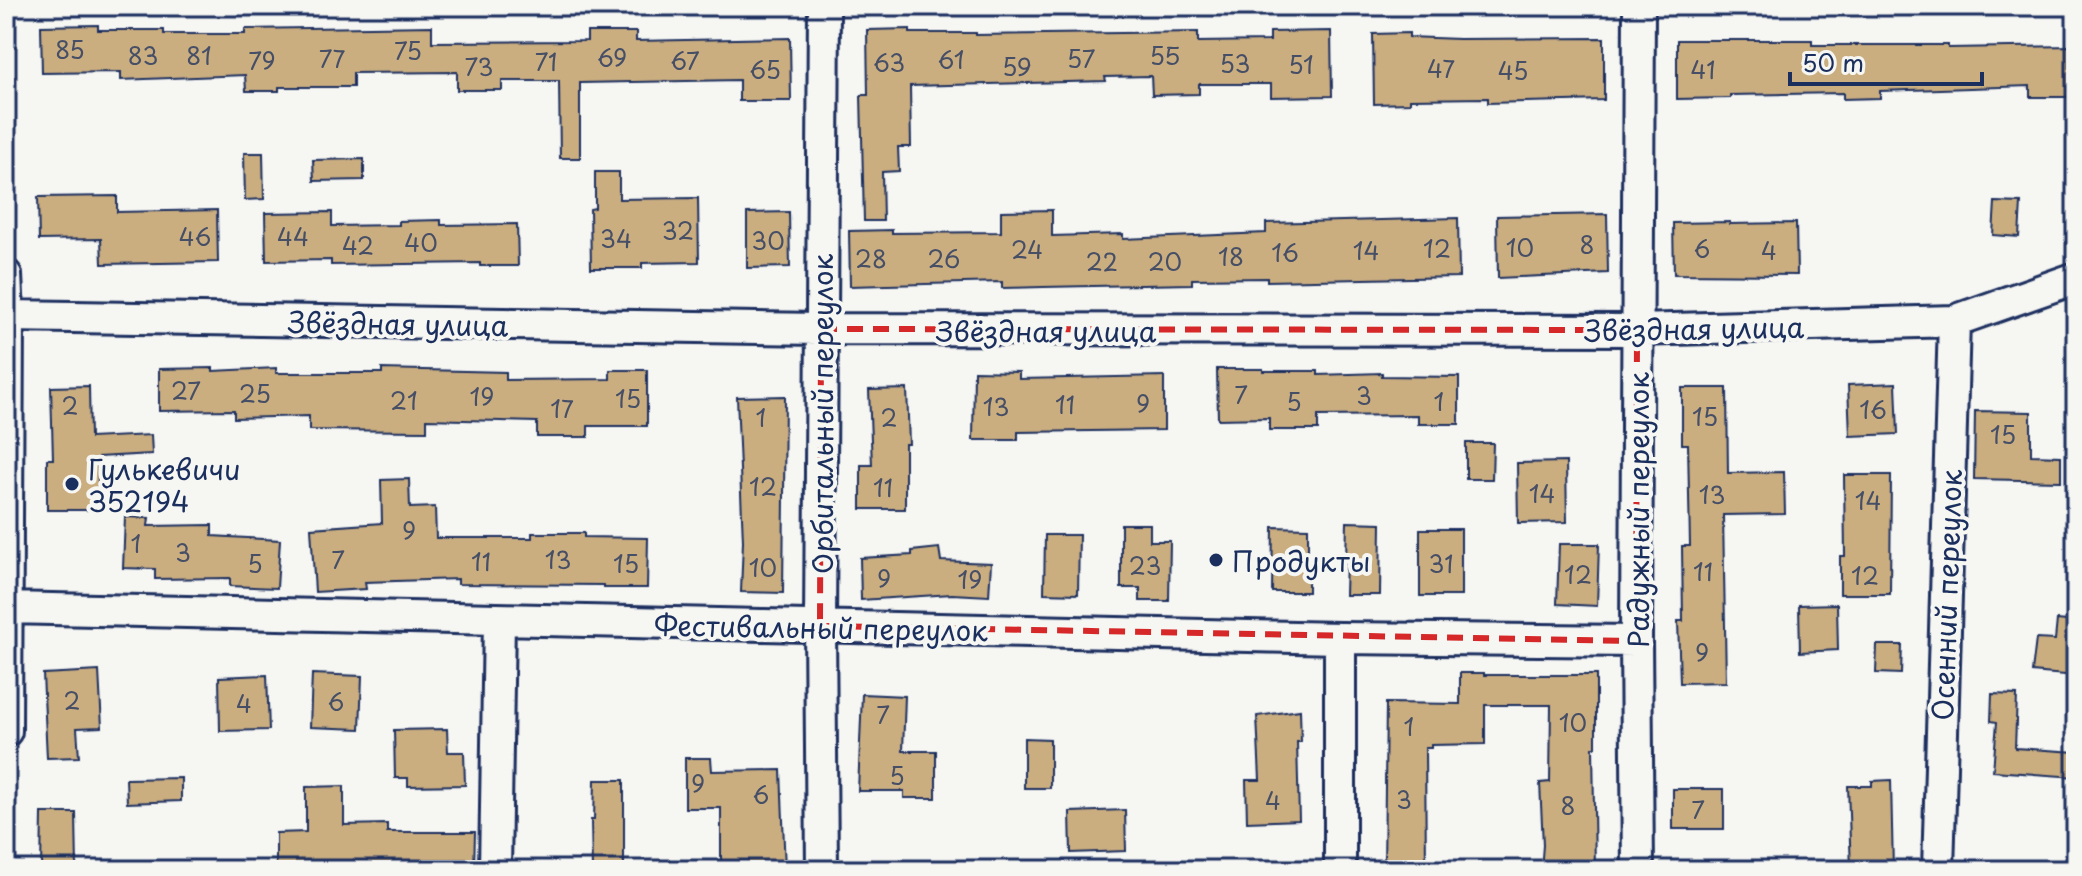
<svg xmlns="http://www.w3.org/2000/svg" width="2082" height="876" viewBox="0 0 2082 876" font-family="'Playpen Sans',sans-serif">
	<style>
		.building { fill: #cbae80; stroke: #1b2f5e; stroke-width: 2 }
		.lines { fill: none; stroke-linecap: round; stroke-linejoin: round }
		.street-casing { stroke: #1b2f5e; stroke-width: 36 }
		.street { stroke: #f6f6f2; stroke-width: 30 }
		.marked { fill: none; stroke: #d62828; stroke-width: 6; stroke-dasharray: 16 10; stroke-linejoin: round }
		.poi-dot { fill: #1b2f5e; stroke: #f6f6f2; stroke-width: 3 }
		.labels { text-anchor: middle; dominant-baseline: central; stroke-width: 8; stroke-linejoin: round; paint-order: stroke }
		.number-label { font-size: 24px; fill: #474f66 }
		.street-label { font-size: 28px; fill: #1b2f5e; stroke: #f6f6f2 }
		.poi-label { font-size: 28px; fill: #1b2f5e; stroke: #f6f6f2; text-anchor: start }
	</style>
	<rect width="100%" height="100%" fill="#f6f6f2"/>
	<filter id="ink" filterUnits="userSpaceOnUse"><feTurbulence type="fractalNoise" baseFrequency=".0125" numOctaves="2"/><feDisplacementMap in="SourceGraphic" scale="16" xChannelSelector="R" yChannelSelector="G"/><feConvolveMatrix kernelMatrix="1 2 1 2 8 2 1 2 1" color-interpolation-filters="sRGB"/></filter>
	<g filter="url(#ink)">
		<!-- building -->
		<path class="building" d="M98 25V30H164V34H245V29L432 26V42L587 41V32H636V41L790 38 791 101H739V80L580 83V158H560L559 81H502V90H457V72L353 73V87H279V91H246L245 75 121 80V72L42 73 41 26Z
			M910 29V33H976V35L1198 32V42L1270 41V32L1331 31 1332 96 1271 97V84H1199V94L1152 95 1151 76 1105 77 1106 81 910 86 911 147H898L899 171 882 172 883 221H864L861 95H868L867 30Z
			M1409 33V37L1459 39 1604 38V100L1488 103V98L1410 99V103L1374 104 1373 34Z
			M1677 40H1812V45H1948V48L2076 46V97H2030V86L1880 91V98L1843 99V93L1730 95V98L1677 99Z
			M244 153H263L264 199 245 200Z
			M364 159V180L314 181 313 160Z
			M595 172H619V199L698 198 699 262 642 263V268H591L590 209 595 208Z
			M117 196V212L217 210 218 262 102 264 101 239 39 240 38 197Z
			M1995 202 2021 203 2019 237 1993 235Z
			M1052 210V236L1123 234V239L1266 233V223L1458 218 1459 277 1267 281V278L1192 279V284L1043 287 1002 288V282L850 286 849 231 892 230V233L1001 232V211Z
			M332 212V226L399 225V221L441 220V225L517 224 518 266H480V263L331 265V260L266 261 265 213Z
			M789 212 790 267 747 268V213Z
			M1607 214 1608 273 1498 278 1497 216Z
			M1730 222V224L1796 223 1797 275 1674 274 1673 223Z
			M213 368V371L276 368V373H382V369L506 372V380L610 379V370H647V426H588V437H537V422L427 419V431L309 430V416L234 418V410L159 411V369Z
			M1217 369H1263V371H1318V375L1382 373V376L1459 377V424H1418V415L1318 416V430H1269V418L1218 419Z
			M974 371 1019 372V379L1164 376V430L1018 432V440H973Z
			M1896 383 1898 434 1850 436 1848 385Z
			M89 386 90 438 151 435 152 454 98 457V510H47V459H53L51 387Z
			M1682 388H1727L1728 473 1784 472 1785 514 1723 515 1726 682 1680 683 1678 621H1683L1682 546H1690L1688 444H1682Z
			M907 389 909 444H905V509H861V465H872L869 390Z
			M785 396 783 593 741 592 743 541 737 397Z
			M1975 411 2031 412V455L2061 456V481L1974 479Z
			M1466 443H1493L1492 479H1466Z
			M1566 462 1567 522 1518 523 1517 463Z
			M1844 475H1891L1890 594H1840V556H1845Z
			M409 479 410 508 435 507 436 538H532V533H584V537L648 538 647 588H604V585L458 584V579L365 582 366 589 315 592 311 528 382 523 381 480Z
			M125 517 149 518 148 526 212 525V536L280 540 277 588 230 586V578L155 579V569L123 568Z
			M1347 522 1381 523 1380 595H1345Z
			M1121 524H1150V541H1170L1169 601H1140V588H1121Z
			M1273 527 1308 528V592H1272Z
			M1420 529H1461V596H1420Z
			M1045 535H1079L1078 594 1044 593Z
			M1559 544H1599L1597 606 1557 604Z
			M939 548 941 561 991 563 989 596 952 594 861 600 860 558 912 555V551Z
			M1837 604 1838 650 1800 652 1799 605Z
			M2057 620 2076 622V676L2032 672 2036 639 2055 640Z
			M1877 645H1902L1901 674 1876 673Z
			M99 671 102 727 77 728 79 757 47 758 43 674Z
			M1460 673H1484V675H1596V747H1593L1595 870H1541L1543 845 1540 783 1550 782 1551 705H1485V744L1431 745V748H1425L1426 870H1384L1386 703 1460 704Z
			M312 674 362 676 360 729 310 727Z
			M267 675 269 730 220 731 219 677Z
			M862 694 905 696 903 751H936V798H904V791H858Z
			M1992 694 2017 695 2015 748 2076 752V777L1993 771 1997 722 1991 721Z
			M1300 710 1301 742H1297L1299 820 1247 822 1246 780H1260L1257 716Z
			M447 729 448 752H464L465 785 408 786V778H395L394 730Z
			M1024 738 1050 739V788H1024Z
			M685 758H711L712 771 781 770 785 870H721V808H685Z
			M181 778V801L127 803 126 779Z
			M595 780H624V870H592L591 820H594Z
			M1891 780 1893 870H1851L1848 786H1872V781Z
			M344 786V825L387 824V832H475L474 870H276V833L306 832V787Z
			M1673 789H1724V829H1673Z
			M1125 810 1126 851 1071 853 1070 812Z
			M42 813H76L77 870H41Z"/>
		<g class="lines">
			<!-- street casing -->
			<g class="street-casing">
				<path id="street" d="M6 275 8 316 6 731
					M8 316 821 329 1637 330 1954 321 2076 278
					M7 608 1340 638 1636 641
					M495 870 499 620
					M822 870 820 626 824 6
					M1340 870V638
					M1638 870 1636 641 1639 6
					M1938 870 1954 321"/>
			</g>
			<!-- street -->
			<use href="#street" class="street"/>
		</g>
	</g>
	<!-- marked area -->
	<path class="marked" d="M821 329 1637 330 1636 641 820 626Z"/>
	<!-- markers -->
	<g class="poi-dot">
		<circle cx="72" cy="484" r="8"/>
		<circle cx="1216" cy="560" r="8"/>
	</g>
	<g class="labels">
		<!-- number labels -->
		<g class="number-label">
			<text x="70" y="49">85</text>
			<text x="408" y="50">75</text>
			<text x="143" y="55">83</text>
			<text x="199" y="55">81</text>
			<text x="1165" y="55">55</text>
			<text x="612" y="57">69</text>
			<text x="332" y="58">77</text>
			<text x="1081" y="58">57</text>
			<text x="951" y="59">61</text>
			<text x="262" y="60">79</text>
			<text x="685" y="60">67</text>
			<text x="546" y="61">71</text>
			<text x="889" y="62">63</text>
			<text x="1235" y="63">53</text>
			<text x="1301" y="64">51</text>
			<text x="479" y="66">73</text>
			<text x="1017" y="66">59</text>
			<text x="1441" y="68">47</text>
			<text x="765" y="69">65</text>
			<text x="1703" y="69">41</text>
			<text x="1513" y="70">45</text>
			<text x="678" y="230">32</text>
			<text x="195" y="236">46</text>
			<text x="293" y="236">44</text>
			<text x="616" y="238">34</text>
			<text x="768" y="240">30</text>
			<text x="421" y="242">40</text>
			<text x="1587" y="244">8</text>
			<text x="358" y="245">42</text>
			<text x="1520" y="247">10</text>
			<text x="1437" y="248">12</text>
			<text x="1702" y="248">6</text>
			<text x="1027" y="249">24</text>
			<text x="1366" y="250">14</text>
			<text x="1769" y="250">4</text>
			<text x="1285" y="252">16</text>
			<text x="1231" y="256">18</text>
			<text x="871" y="258">28</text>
			<text x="944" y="258">26</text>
			<text x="1102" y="261">22</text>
			<text x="1165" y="261">20</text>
			<text x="186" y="390">27</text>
			<text x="255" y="393">25</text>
			<text x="1241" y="394">7</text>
			<text x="1364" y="395">3</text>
			<text x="482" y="396">19</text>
			<text x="628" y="398">15</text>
			<text x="404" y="400">21</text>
			<text x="1294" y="401">5</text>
			<text x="1439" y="401">1</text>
			<text x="1143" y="403">9</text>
			<text x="1065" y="404">11</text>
			<text x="70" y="405">2</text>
			<text x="996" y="406">13</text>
			<text x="562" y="408">17</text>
			<text x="1873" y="409">16</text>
			<text x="1705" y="416">15</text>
			<text x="761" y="417">1</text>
			<text x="889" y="417">2</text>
			<text x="2003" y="434">15</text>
			<text x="763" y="486">12</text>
			<text x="883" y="487">11</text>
			<text x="1542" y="493">14</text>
			<text x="1712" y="494">13</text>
			<text x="1868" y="500">14</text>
			<text x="409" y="530">9</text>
			<text x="136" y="543">1</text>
			<text x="183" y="552">3</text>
			<text x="338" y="559">7</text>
			<text x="558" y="559">13</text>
			<text x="481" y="561">11</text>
			<text x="255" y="563">5</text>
			<text x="626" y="563">15</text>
			<text x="1441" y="563">31</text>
			<text x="1145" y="565">23</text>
			<text x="763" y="567">10</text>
			<text x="1703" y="571">11</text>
			<text x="1578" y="574">12</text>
			<text x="1865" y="575">12</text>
			<text x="884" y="578">9</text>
			<text x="970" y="579">19</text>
			<text x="1702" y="652">9</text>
			<text x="72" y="700">2</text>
			<text x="336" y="701">6</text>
			<text x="244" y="703">4</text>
			<text x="883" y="714">7</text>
			<text x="1573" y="722">10</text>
			<text x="1409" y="726">1</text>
			<text x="897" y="775">5</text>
			<text x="698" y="783">9</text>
			<text x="761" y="794">6</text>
			<text x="1404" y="799">3</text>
			<text x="1273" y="800">4</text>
			<text x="1568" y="805">8</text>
			<text x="1698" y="809">7</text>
		</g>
		<!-- street labels -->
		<g class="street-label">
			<text transform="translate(398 323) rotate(1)">Звёздная улица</text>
			<text transform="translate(1694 328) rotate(-1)">Звёздная улица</text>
			<text x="1046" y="330">Звёздная улица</text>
			<text transform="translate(821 414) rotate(-90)">Орбитальный переулок</text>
			<text transform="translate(1637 510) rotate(-90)">Радужный переулок</text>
			<text transform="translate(1946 595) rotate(-88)">Осенний переулок</text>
			<text transform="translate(821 627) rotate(1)">Фестивальный переулок</text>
		</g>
		<!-- poi labels -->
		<g class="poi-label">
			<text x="88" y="468">Гулькевичи<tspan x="88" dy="32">352194</tspan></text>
			<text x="1232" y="560">Продукты</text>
		</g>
	</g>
	<!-- margin -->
	<rect width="2082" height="876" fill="none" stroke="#f6f6f2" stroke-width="32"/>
	<rect x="16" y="16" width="2050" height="844" fill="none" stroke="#1b2f5e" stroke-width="3" filter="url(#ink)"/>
	<!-- scale -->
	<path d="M1790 72v12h192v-12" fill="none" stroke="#1b2f5e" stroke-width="4"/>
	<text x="1802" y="72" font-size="24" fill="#1b2f5e" stroke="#f6f6f2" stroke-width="6" paint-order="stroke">50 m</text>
</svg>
